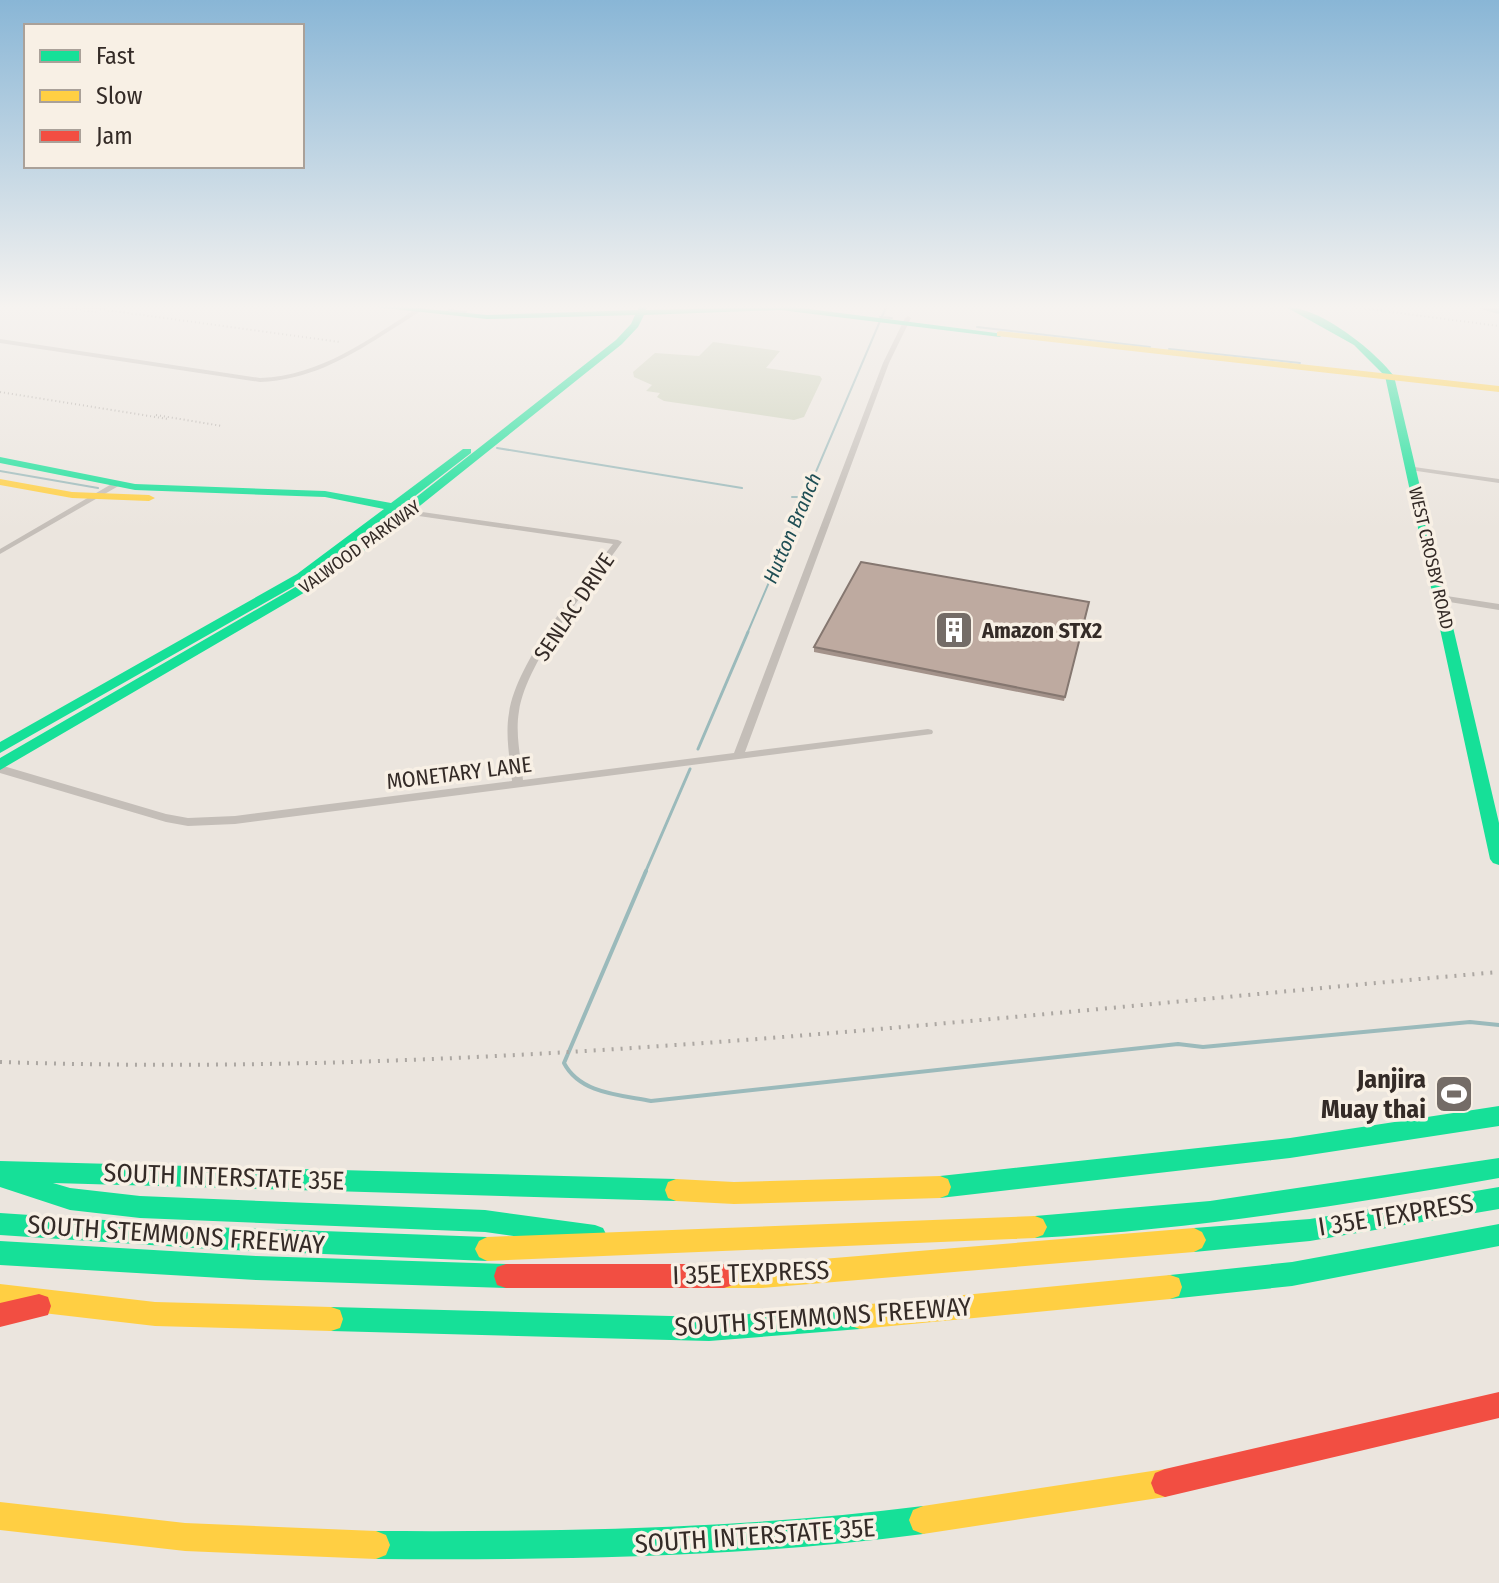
<svg xmlns="http://www.w3.org/2000/svg" width="1499" height="1583" viewBox="0 0 1499 1583" font-family="'Fira Sans Condensed',sans-serif">
	<style>
		.green { fill: #cbd0b9 }
		.lines { fill: none; stroke-linecap: round; stroke-linejoin: round }
		.stream-far2 { stroke: #9bbabb; stroke-width: 2 }
		.stream-far1 { stroke: #9bbabb; stroke-width: 3 }
		.stream { stroke: #9bbabb; stroke-width: 4 }
		.river { fill: #9bbabb; fill-rule: evenodd }
		.street { fill: #c4beb8; fill-rule: evenodd }
		.fast { fill: #16e098; fill-rule: evenodd }
		.slow { fill: #ffcf43; fill-rule: evenodd }
		.jam { fill: #f24e42; fill-rule: evenodd }
		.rail-far1 { stroke: #aca7a2; stroke-width: 2; stroke-dasharray: 1 3; stroke-linecap: butt }
		.rail { stroke: #aca7a2; stroke-width: 4; stroke-dasharray: 2 7; stroke-linecap: butt }
		.wall { fill: #a3928a }
		.building { fill: #beaaa0; stroke: #857770; stroke-width: 2 }
		.labels { text-anchor: middle; dominant-baseline: central; stroke-width: 7; stroke-linejoin: round; paint-order: stroke }
		.far-street-label { font-size: 18px; fill: #342b27; stroke: #f8f0e5 }
		.far-water-label { font-size: 20px; font-style: italic; fill: #1e4e54; stroke: #f8f0e5 }
		.street-label { font-size: 22px; fill: #342b27; stroke: #f8f0e5 }
		.poi-label { font-size: 22px; font-weight: bold; fill: #342b27; stroke: #f8f0e5; text-anchor: start }
		.near-poi-label { font-size: 26px; font-weight: bold; fill: #342b27; stroke: #f8f0e5; text-anchor: end }
		.near-street-label { font-size: 26px; fill: #342b27; stroke: #f8f0e5 }
	</style>
	<rect width="100%" height="100%" fill="#ebe5de"/>
	<!-- green -->
	<path class="green" d="M713 342 780 351 766 368 820 376 822 379 804 417 794 420 664 401 657 397 660 393 646 391 652 385 634 377 633 372 655 353 699 356Z"/>
	<g class="lines">
		<!-- stream-far2 -->
		<path class="stream-far2" d="M449 310 466 312
			M880 317 892 318
			M977 327 1150 347
			M1169 349 1300 363
			M497 448 742 488
			M0 471 98 488
			M792 497H804
			M747 634 886 307"/>
		<!-- stream-far1 -->
		<path class="stream-far1" d="M698 749 748 632
			M645 873 690 769"/>
		<!-- stream -->
		<path class="stream" d="M646 871 564 1063C580 1094 621 1095 651 1101L1178 1044 1203 1047 1470 1022 1499 1025"/>
		<!-- river -->
		<path class="river" d="M1480 307 1499 308V314L1481 309Z"/>
		<!-- street -->
		<path class="street" d="M419 307H426C412 317 397 326 383 335 344 360 307 380 260 382L0 343V339L260 378C321 376 369 339 419 307Z
			M908 316 911 318 889 363 745 752 928 729 932 730 933 732 932 734 235 824 188 826 166 822 0 773V765L166 814 188 818 235 816 512 781C510 759 505 735 509 713 517 660 580 586 613 544L405 514V510H408L618 540 622 542C590 587 528 657 519 711 515 734 521 758 523 780L734 753 883 363 905 318Z
			M1407 466 1499 479V483L1410 470H1407Z
			M115 482 122 484 0 554V549Z
			M1440 595 1499 604V610L1437 600V596Z"/>
		<!-- fast -->
		<path class="fast" d="M375 307H406L487 315 638 310 639 307H647L646 310 793 307 1004 334 1000 337 780 310 644 315 638 327 622 344 331 577 0 770V758L323 571 398 512 395 511 305 580 0 753V742L297 574 384 509 325 497 135 490 0 463V457L135 484 325 491 391 503 463 449H471V453L402 506H405L616 340 631 324 635 315 487 319Z
			M1286 307C1320 307 1374 350 1394 376L1499 823V865L1493 863 1490 859 1385 376 1354 345Z
			M1499 1106V1126L1290 1158 940 1198 932 1195 929 1187 932 1179 940 1176 1290 1138Z
			M1499 1158V1178C1345 1205 1191 1230 1035 1238L1027 1235 1023 1227 1027 1219 1035 1216 1210 1201Z
			M0 1161 676 1179 684 1182 687 1190 684 1198 676 1201 53 1183 70 1188 140 1196 485 1210 595 1225 603 1228 607 1236 603 1244 595 1247 485 1232 140 1218 70 1210 0 1187Z
			M1499 1187V1209L1310 1241 1194 1252 1186 1248 1182 1240 1186 1232 1194 1228 1310 1219Z
			M0 1213 210 1227 487 1237 495 1241 499 1249 495 1257 487 1261 210 1249 0 1235Z
			M1499 1224V1246L1292 1286 1170 1299 1161 1296 1158 1287 1161 1278 1170 1275 1292 1262Z
			M0 1241 256 1256 506 1264 515 1267 518 1276 515 1285 506 1288 256 1280 0 1265Z
			M860 1305 869 1308 872 1317 869 1326 860 1329 709 1341 331 1331 322 1328 319 1319 322 1310 331 1307 709 1317Z
			M923 1506 933 1510 937 1520 933 1530 923 1534C741 1558 559 1560 376 1559L366 1555 362 1545 366 1535 376 1531C559 1532 741 1529 923 1506Z"/>
		<!-- slow -->
		<path class="slow" d="M1000 331 1499 386V392L997 336V332Z
			M0 479 72 492 149 495 155 498 149 501 72 498 0 485Z
			M940 1176 948 1179 951 1187 948 1195 940 1198 734 1204 676 1201 668 1198 665 1190 668 1182 676 1179 734 1182Z
			M1035 1216 1043 1219 1047 1227 1043 1235 1035 1238 487 1261 479 1257 475 1249 479 1241 487 1237Z
			M1194 1228 1202 1232 1206 1240 1202 1248 1194 1252 762 1288H724L715 1285 712 1276 715 1267 724 1264H762Z
			M1170 1275 1179 1278 1182 1287 1179 1296 1170 1299 860 1329 851 1326 848 1317 851 1308 860 1305Z
			M0 1284 155 1302 331 1307 340 1310 343 1319 340 1328 331 1331 155 1326 0 1308Z
			M1165 1469 1175 1473 1179 1483 1175 1493 1165 1497 923 1534 913 1530 909 1520 913 1510 923 1506Z
			M0 1502 185 1523 376 1531 386 1535 390 1545 386 1555 376 1559 185 1551 0 1530Z"/>
		<!-- jam -->
		<path class="jam" d="M506 1264H724L733 1267 736 1276 733 1285 724 1288H506L497 1285 494 1276 497 1267Z
			M39 1294 48 1297 51 1306 48 1315 0 1327V1303Z
			M1499 1392V1418L1165 1497 1155 1493 1151 1483 1155 1473 1165 1469Z"/>
		<!-- rail-far1 -->
		<path class="rail-far1" d="M60 307 96 312
			M84 307 340 342
			M1353 307 1499 326
			M0 392 168 419
			M156 415 222 426"/>
		<!-- rail -->
		<path class="rail" d="M0 1062C501 1079 1001 1015 1499 972"/>
	</g>
	<!-- wall -->
	<path class="wall" d="M1089 602 1064 701 814 652V647Z"/>
	<!-- building -->
	<path class="building" d="M861 562 1089 602 1065 697 814 647Z"/>
	<!-- sky -->
	<linearGradient id="sky" x2="0" y2="1"><stop stop-color="#89b6d6"/><stop offset="0.58" stop-color="#f6f3f0"/><stop offset="1" stop-color="#f6f3f0" stop-opacity="0"/></linearGradient>
	<rect width="1499" height="529" fill="url(#sky)"/>
	<!-- icons -->
	<defs>
		<g id="building-square" transform="scale(2)"><rect x="-9" y="-9" width="18" height="18" rx="4" fill="#746c67" stroke="#f8f0e5"/><path d="M-4-6H4V6H1V3H-1V6H-4ZM-2.5-4.3h1.7v1.8h-1.7ZM.8-4.3h1.7v1.8H.8ZM-2.5-1h1.7V.8h-1.7ZM.8-1h1.7V.8H.8Z" fill="#fff"/></g>
		<g id="stadium-square" transform="scale(2)"><rect x="-9" y="-9" width="18" height="18" rx="4" fill="#746c67" stroke="#f8f0e5"/><path d="M0-5a6.5 5 0 1 0 0 10a6.5 5 0 1 0 0-10ZM-3.5-1.8h7v3.6h-7Z" fill="#fff"/></g>
	</defs>
	<g fill-rule="evenodd">
		<use href="#building-square" x="954" y="630"/>
		<use href="#stadium-square" x="1454" y="1094"/>
	</g>
	<g class="labels">
		<!-- far-street labels -->
		<g class="far-street-label">
			<text transform="translate(360 547) rotate(-36)">VALWOOD PARKWAY</text>
			<text transform="translate(1431 558) rotate(77)">WEST CROSBY ROAD</text>
		</g>
		<!-- far-water labels -->
		<g class="far-water-label">
			<text transform="translate(792 528) rotate(-67)">Hutton Branch</text>
		</g>
		<!-- street labels -->
		<g class="street-label">
			<text transform="translate(574 607) rotate(-56)">SENLAC DRIVE</text>
			<text transform="translate(459 773) rotate(-7)">MONETARY LANE</text>
		</g>
		<!-- poi labels -->
		<g class="poi-label">
			<text x="982" y="630">Amazon STX2</text>
		</g>
		<!-- near-poi labels -->
		<g class="near-poi-label">
			<text x="1426" y="1079">Janjira<tspan x="1426" dy="30">Muay thai</tspan></text>
		</g>
		<!-- near-street labels -->
		<g class="near-street-label">
			<text transform="translate(224 1177) rotate(2)">SOUTH INTERSTATE 35E</text>
			<text transform="translate(1396 1215) rotate(-9)">I 35E TEXPRESS</text>
			<text transform="translate(176 1235) rotate(4)">SOUTH STEMMONS FREEWAY</text>
			<text transform="translate(751 1273) rotate(-2)">I 35E TEXPRESS</text>
			<text transform="translate(823 1317) rotate(-4)">SOUTH STEMMONS FREEWAY</text>
			<text transform="translate(755 1536) rotate(-4)">SOUTH INTERSTATE 35E</text>
		</g>
	</g>
	<!-- legend -->
	<rect x="24" y="24" width="280" height="144" fill="#f8f0e5" stroke="#aaa199" stroke-width="2"/>
	<rect x="40" y="50" width="40" height="12" fill="#16e098" stroke="#aaa199" stroke-width="2"/>
	<text x="96" y="64" font-size="24" fill="#342b27">Fast</text>
	<rect x="40" y="90" width="40" height="12" fill="#ffcf43" stroke="#aaa199" stroke-width="2"/>
	<text x="96" y="104" font-size="24" fill="#342b27">Slow</text>
	<rect x="40" y="130" width="40" height="12" fill="#f24e42" stroke="#aaa199" stroke-width="2"/>
	<text x="96" y="144" font-size="24" fill="#342b27">Jam</text>
</svg>
